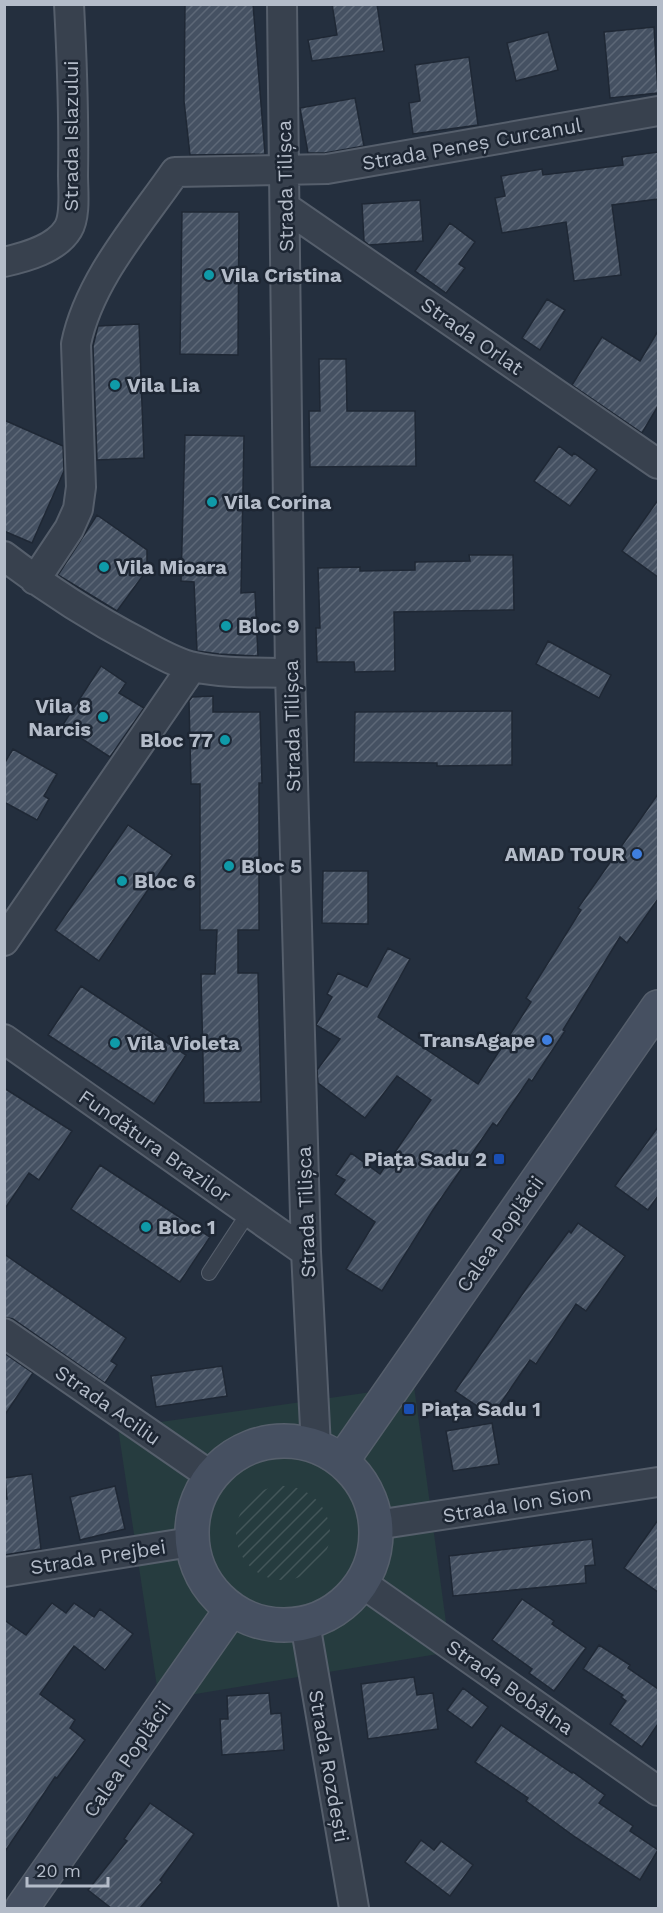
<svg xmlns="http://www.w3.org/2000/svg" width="663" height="1913" viewBox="0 0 663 1913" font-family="'Work Sans',sans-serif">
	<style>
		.grass { fill: #263c3f }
		.garden { fill: url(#garden-furrows) }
		.building { fill: url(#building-hatch); stroke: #1f2835; stroke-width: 1.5 }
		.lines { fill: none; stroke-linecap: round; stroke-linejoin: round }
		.lane-casing { stroke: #565f6c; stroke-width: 16 }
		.street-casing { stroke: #565f6c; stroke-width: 32 }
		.secondary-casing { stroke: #565f6c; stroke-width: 36 }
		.lane { stroke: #38414e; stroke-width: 14 }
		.street { stroke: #38414e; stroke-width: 28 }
		.secondary { stroke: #465061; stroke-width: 33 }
		.culture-dot { fill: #0f9aa8; stroke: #1d2633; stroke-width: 2 }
		.shop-dot { fill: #3f7fe0; stroke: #1d2633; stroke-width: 2 }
		.transit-dot { fill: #1a4fb4; stroke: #1d2633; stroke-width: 2 }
		.labels { text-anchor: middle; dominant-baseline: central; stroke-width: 5; stroke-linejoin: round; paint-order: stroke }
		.street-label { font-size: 20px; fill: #b4bcc9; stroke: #1d2633 }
		.poi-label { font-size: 20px; font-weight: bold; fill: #b4bcc9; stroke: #1d2633; text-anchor: start }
	</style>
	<defs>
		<pattern id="garden-furrows" width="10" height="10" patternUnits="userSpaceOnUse" patternTransform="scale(1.5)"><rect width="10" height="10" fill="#263c3f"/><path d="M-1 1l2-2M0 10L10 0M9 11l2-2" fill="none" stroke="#435659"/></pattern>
		<pattern id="building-hatch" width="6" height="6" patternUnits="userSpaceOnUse" patternTransform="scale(1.5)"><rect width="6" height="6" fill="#455162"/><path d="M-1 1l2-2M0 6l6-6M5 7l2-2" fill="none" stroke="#5d6877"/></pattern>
	</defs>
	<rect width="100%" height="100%" fill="#242f3e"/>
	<!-- grass -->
	<path class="grass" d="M414 1386 450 1652 159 1700 118 1428Z"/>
	<!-- garden -->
	<path class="garden" d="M236 1533a47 47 0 1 1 94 0a47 47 0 1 1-94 0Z"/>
	<!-- building -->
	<path class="building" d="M185 4H253L265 154 190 155 184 101Z
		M332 4H377L384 51 312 61 308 40 337 35Z
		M654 27 658 93 610 98 604 32Z
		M548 32 558 70 516 81 507 43Z
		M469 57 478 125 413 134 409 103 420 101 415 65Z
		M355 98 364 146 325 153H308L300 108Z
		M658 152V199L612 205 621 275 574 281 566 222 502 233 495 198 505 196 501 176 542 169 543 175 623 165 622 157Z
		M420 200 423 241 369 245 364 241 362 204Z
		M182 212H239L238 355 180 354Z
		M450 223 475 242 459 264 465 268 446 293 415 271Z
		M547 299 565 310 540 350 522 338Z
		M139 324 144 458 97 460 93 346 98 326Z
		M658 331V406L642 433 572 385 602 337 640 361Z
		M319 359H346L347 411H415L416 466 310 467 309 411H320Z
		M4 420 63 446 64 471 32 543 4 531Z
		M185 435 244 436 241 593 255 592 258 656 219 654 197 651 194 582 181 581Z
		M559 446 572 456 574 453 597 470 570 506 534 481Z
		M658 500V577L622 551Z
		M97 515 147 550V570L117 611 58 575Z
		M469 555H513L514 610 394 612 395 671 355 672 354 662H317L316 628H320L318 568 360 567V571L415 570V562L470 561Z
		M548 641 611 675 599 698 536 664Z
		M101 666 126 683 119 693 144 708 110 757 62 726Z
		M213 696V712H260L262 783H259V930H238V973H258L261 1102 204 1103 201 974H215L217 930H200V784H191L189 701 192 697Z
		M512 711V765L437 766V763L354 762 355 712Z
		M13 749 57 774 44 796 49 799 37 820 4 802V764Z
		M658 794V899L627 943 620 937 563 1030 565 1031 532 1081 529 1079 497 1126 493 1123 433 1210 382 1291 346 1269 375 1222 335 1194 345 1180 336 1175 351 1153 380 1174 431 1100 397 1076 365 1118 318 1083 317 1070 340 1039 316 1025 332 997 327 994 338 973 367 987 388 948 410 959 378 1017 478 1084 531 1002 526 998 581 910 578 908Z
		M128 825 172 855 99 961 55 930Z
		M323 871H368V924L322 923Z
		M81 986 186 1055 154 1104 48 1035Z
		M4 1088 72 1131 39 1180 29 1173 4 1210Z
		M658 1127V1196L648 1210 615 1186Z
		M100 1165 210 1237 180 1282 71 1209Z
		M578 1223 625 1256 586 1311 576 1304 536 1364 530 1360 492 1416 455 1391 528 1286 569 1231 571 1233Z
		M4 1254 126 1338 111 1361 117 1365 105 1383 13 1319 4 1317Z
		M4 1353 33 1373 4 1416Z
		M222 1366 227 1396 156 1407 151 1376Z
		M492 1423 499 1464 453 1471 446 1431Z
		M32 1474 41 1549 4 1555V1499H7L5 1478Z
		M115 1486 125 1529 80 1540 70 1497Z
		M658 1520V1592L624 1568Z
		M592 1539 595 1565 585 1566 586 1583 453 1596 449 1556Z
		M522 1599 554 1621 552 1624 586 1648 554 1691 529 1673 532 1669 492 1640Z
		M52 1603 66 1613 74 1603 94 1617 100 1609 133 1634 105 1670 74 1646 40 1694 75 1720 70 1728 85 1740 57 1778 55 1777 4 1853V1620L26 1635Z
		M599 1645 630 1665 628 1668 658 1689V1724L642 1747 610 1724 626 1701 621 1697 623 1695 583 1669Z
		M414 1677 417 1695 433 1693 438 1729 368 1739 361 1684Z
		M463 1688 488 1707 472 1728 447 1710Z
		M269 1693 271 1714 281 1713 284 1750 222 1755 220 1719H228L227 1696Z
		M501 1725 572 1773 573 1772 605 1795 599 1803 633 1826 630 1831 658 1850 640 1880 575 1837 526 1801 528 1798 475 1762Z
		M150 1803 194 1834 160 1880 162 1882 140 1908H111L88 1890 127 1841 124 1839Z
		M421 1840 434 1850 441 1841 473 1865 450 1896 405 1862Z"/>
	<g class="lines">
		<!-- lane casing -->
		<g class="lane-casing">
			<path id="lane" d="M209 1273 249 1212"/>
		</g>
		<!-- street casing -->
		<g class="street-casing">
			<path id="street" d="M282 4 290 673 306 1252 316 1447
				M285 207 658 464
				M4 262C26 257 56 249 68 229 76 216 73 190 73 175 74 118 72 61 69 4
				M4 556C47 589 92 618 140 643 157 652 175 663 194 667 225 674 258 672 290 673
				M35 580 69 529 78 509 81 487 76 344C89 280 139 224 175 172L327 169 658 111
				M4 941 192 667
				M4 1039 306 1252
				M4 1333 211 1476
				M376 1525 658 1482
				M4 1572 191 1542
				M362 1583 658 1791
				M305 1623 354 1908"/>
		</g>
		<!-- secondary casing -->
		<g class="secondary-casing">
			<path id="secondary" d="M192 1533a92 92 0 1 1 184 0a92 92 0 1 1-184 0Z
				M342 1461 658 1007
				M22 1908 231 1610"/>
		</g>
		<!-- lane -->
		<use href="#lane" class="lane"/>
		<!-- street -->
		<use href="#street" class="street"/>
		<!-- secondary -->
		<use href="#secondary" class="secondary"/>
	</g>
	<!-- markers -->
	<g class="culture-dot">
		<circle cx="209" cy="275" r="6"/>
		<circle cx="115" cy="385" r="6"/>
		<circle cx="212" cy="502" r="6"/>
		<circle cx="104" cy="567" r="6"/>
		<circle cx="226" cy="626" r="6"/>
		<circle cx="103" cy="717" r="6"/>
		<circle cx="225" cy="740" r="6"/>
		<circle cx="229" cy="866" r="6"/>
		<circle cx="122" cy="881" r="6"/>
		<circle cx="115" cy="1043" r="6"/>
		<circle cx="146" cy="1227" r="6"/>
	</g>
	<g class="shop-dot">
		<circle cx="637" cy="854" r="6"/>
		<circle cx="547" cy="1040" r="6"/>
	</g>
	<g class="transit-dot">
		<rect x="493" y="1153" width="12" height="12" rx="3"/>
		<rect x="403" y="1403" width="12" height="12" rx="3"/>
	</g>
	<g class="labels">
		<!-- street labels -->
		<g class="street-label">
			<text transform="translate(71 136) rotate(-90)">Strada Islazului</text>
			<text transform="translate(472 144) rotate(-10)">Strada Peneș Curcanul</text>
			<text transform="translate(285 186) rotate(-91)">Strada Tilișca</text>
			<text transform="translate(472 336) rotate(35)">Strada Orlat</text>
			<text transform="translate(292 726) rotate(-91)">Strada Tilișca</text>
			<text transform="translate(155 1146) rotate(35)">Fundătura Brazilor</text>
			<text transform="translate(306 1212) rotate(-92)">Strada Tilișca</text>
			<text transform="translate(500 1234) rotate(-55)">Calea Poplăcii</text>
			<text transform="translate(108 1405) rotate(35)">Strada Aciliu</text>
			<text transform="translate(517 1504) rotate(-9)">Strada Ion Sion</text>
			<text transform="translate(98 1557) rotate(-9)">Strada Prejbei</text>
			<text transform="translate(510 1687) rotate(35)">Strada Bobâlna</text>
			<text transform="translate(127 1759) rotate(-55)">Calea Poplăcii</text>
			<text transform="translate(329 1766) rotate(80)">Strada Rozdești</text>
		</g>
		<!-- poi labels -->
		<g class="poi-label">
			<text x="221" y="275">Vila Cristina</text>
			<text x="127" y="385">Vila Lia</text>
			<text x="224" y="502">Vila Corina</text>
			<text x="116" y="567">Vila Mioara</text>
			<text x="238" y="626">Bloc 9</text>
			<text x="91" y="706" text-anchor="end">Vila 8<tspan x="91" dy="23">Narcis</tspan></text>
			<text x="213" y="740" text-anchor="end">Bloc 77</text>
			<text x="625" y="854" text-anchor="end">AMAD TOUR</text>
			<text x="241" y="866">Bloc 5</text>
			<text x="134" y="881">Bloc 6</text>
			<text x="535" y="1040" text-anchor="end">TransAgape</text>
			<text x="127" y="1043">Vila Violeta</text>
			<text x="487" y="1159" text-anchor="end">Piața Sadu 2</text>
			<text x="158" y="1227">Bloc 1</text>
			<text x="421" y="1409">Piața Sadu 1</text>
		</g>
	</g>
	<!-- border -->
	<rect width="663" height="1913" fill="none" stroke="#b4bcc9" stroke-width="12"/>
	<!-- scale -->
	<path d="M27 1877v9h81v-9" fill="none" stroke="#b4bcc9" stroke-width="3"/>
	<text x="36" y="1877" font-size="18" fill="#b4bcc9" stroke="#1d2633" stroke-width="4.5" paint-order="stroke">20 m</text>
</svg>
